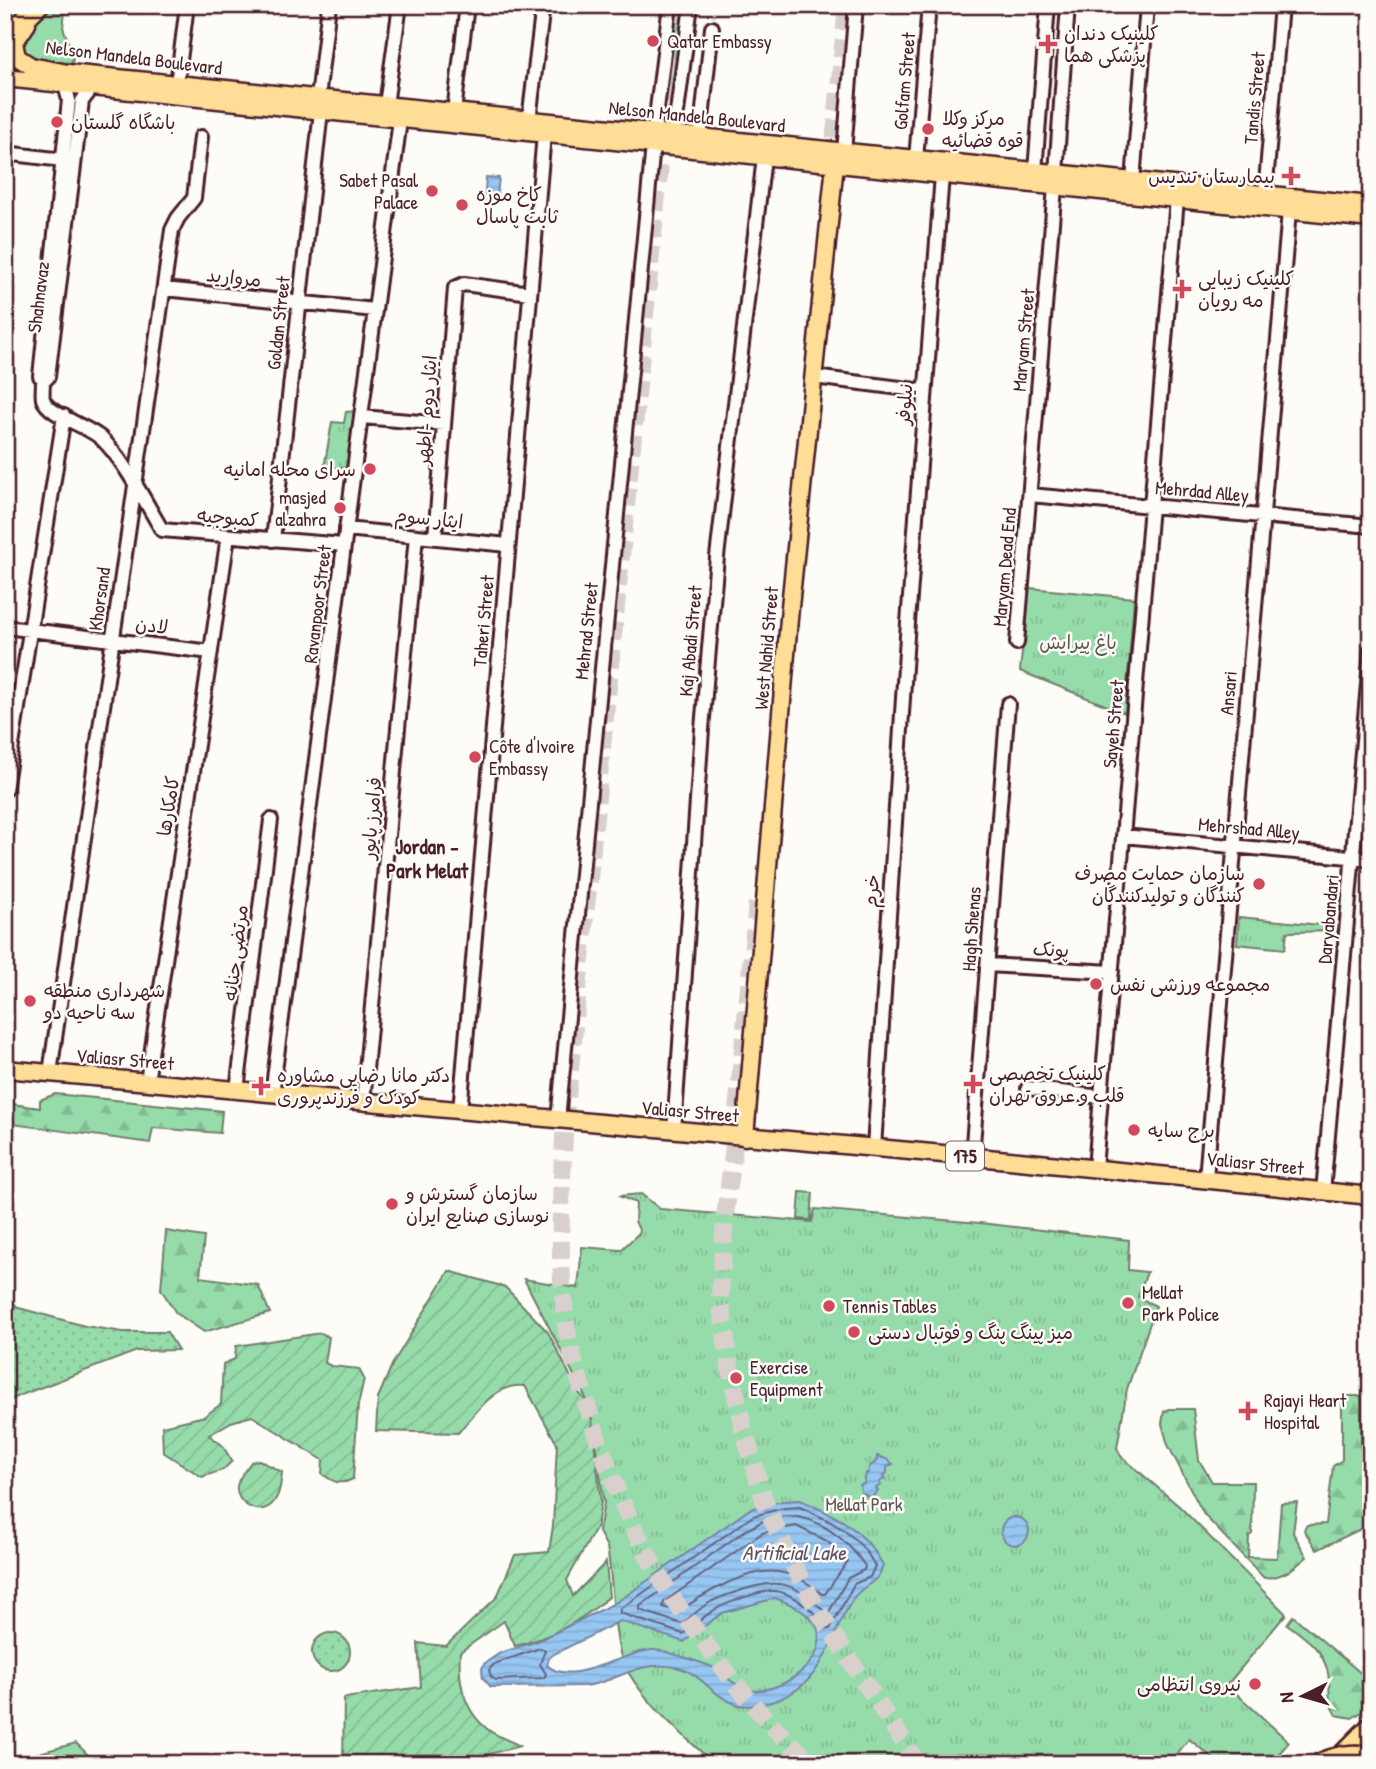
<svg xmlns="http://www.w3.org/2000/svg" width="1376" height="1769" viewBox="0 0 1376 1769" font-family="'Patrick Hand','Playpen Sans Arabic',sans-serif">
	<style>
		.grass { fill: url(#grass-dots); stroke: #707e6a; stroke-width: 2 }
		.forest { fill: url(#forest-firs); stroke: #707e6a; stroke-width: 2 }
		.park { fill: url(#park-tufts); stroke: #707e6a; stroke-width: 2 }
		.garden { fill: url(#garden-furrows); stroke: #707e6a; stroke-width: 2 }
		.water { fill: url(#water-rules); stroke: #7884a2; stroke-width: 2; fill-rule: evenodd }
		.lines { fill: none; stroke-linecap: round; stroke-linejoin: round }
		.shore { stroke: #68627b; stroke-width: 2 }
		.highway-tunnel { stroke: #d9d0ce; stroke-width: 18; stroke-dasharray: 18 9; stroke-linecap: butt }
		.minor-casing { stroke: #4a1f2b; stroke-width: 18 }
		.major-casing { stroke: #4a1f2b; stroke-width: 21 }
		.highway-casing { stroke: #4a1f2b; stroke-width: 23 }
		.minor { stroke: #fdfcf7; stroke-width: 12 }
		.major { stroke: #fedd96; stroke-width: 16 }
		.highway { stroke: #fedd96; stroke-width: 18 }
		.highway-bridge-casing { stroke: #4a1f2b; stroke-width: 23; stroke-linecap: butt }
		.highway-bridge { stroke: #fedd96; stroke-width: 18 }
		.poi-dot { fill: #d1495b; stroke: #fdfcf7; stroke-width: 2.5 }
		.labels { text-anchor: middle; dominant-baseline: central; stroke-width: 5; stroke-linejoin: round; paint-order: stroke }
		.shield { fill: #fdfcf7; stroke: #806168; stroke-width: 2 }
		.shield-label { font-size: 18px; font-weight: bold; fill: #4a1f2b }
		.poi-label { font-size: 19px; fill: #4a1f2b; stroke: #fdfcf7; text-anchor: start }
		.street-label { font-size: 19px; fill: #4a1f2b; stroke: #fdfcf7 }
		.park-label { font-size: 19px; fill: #615851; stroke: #fdfcf7 }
		.neighbourhood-label { font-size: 21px; font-weight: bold; fill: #4a1f2b; stroke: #fdfcf7 }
		.water-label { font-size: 21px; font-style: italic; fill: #615167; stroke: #fdfcf7 }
	</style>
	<defs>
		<pattern id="grass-dots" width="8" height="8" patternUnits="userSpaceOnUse" patternTransform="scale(1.75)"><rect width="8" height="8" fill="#96dcaa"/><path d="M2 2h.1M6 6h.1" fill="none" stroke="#83bc92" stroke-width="1.8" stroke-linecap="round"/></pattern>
		<pattern id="forest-firs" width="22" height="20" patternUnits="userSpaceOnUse" patternTransform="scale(1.75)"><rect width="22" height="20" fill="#96dcaa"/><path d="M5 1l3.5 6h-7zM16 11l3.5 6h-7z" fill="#83bc92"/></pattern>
		<pattern id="park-tufts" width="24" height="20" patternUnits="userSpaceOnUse" patternTransform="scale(1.75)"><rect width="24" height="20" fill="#96dcaa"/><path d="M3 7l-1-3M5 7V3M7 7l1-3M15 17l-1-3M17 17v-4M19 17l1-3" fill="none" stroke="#83bc92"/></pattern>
		<pattern id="garden-furrows" width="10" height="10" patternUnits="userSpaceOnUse" patternTransform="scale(1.75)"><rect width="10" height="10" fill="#96dcaa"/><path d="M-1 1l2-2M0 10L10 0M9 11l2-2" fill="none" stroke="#83bc92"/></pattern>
		<pattern id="water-rules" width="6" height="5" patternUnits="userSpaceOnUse" patternTransform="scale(1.75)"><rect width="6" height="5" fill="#96c7f2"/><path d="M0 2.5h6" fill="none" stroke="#83aad0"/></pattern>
	</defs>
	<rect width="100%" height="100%" fill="#fdfcf7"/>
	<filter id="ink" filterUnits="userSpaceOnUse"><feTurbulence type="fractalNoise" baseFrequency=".0143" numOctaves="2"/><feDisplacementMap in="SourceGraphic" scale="14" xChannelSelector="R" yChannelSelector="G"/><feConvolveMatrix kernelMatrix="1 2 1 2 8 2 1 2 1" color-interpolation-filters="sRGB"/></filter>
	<g filter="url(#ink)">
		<!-- grass -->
		<path class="grass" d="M5 1296 19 1308 85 1326 123 1332H167L178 1350 137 1351 21 1395 5 1403Z
			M312 1652a19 19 0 1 1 38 0a19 19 0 1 1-38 0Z"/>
		<!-- forest -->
		<path class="forest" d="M55 1094 222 1111 220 1133 153 1128 150 1143 5 1123V1103L40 1108V1100Z
			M166 1231 204 1237 200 1277 258 1285 270 1313 204 1332 176 1313 161 1289Z
			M1342 1396H1361V1449H1371V1524L1317 1550 1304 1530 1307 1525 1326 1524 1333 1466 1342 1460Z
			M1170 1409H1193L1199 1460 1212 1482H1253L1252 1534 1249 1536 1248 1557 1277 1558 1281 1503 1297 1502 1293 1533 1307 1557C1293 1569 1284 1577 1264 1578L1204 1515 1168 1445 1162 1424 1164 1411Z
			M1293 1616 1363 1675 1371 1686V1706L1352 1718 1336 1715C1325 1699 1332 1691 1328 1673 1323 1649 1306 1638 1287 1624Z
			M76 1743 97 1764H5V1762Z"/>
		<!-- park -->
		<path class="park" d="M51 5H66L63 27 73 56 72 66 29 61 22 56 19 41Z
			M673 5H686L674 102 661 100Z
			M356 411 347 468H324L332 422 344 423 346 412Z
			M1029 588 1134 598 1125 713 1020 671Z
			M1239 917 1340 927 1339 931 1287 932 1285 949 1237 944Z
			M800 1192 813 1193 811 1220 798 1219Z
			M641 1194 660 1209 812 1222 815 1209 980 1223 1129 1240 1128 1270 1147 1272 1138 1297 1156 1306 1127 1389 1117 1448 1121 1456 1180 1507 1286 1614 1227 1685 1289 1742 1270 1764H1220L1189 1739 1169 1764H715C685 1737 627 1689 619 1649 612 1616 613 1580 607 1547L599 1532 604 1503 590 1406 524 1279 578 1288 582 1247 621 1250 640 1232 635 1221 636 1203 619 1196Z"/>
		<!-- garden -->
		<path class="garden" d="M449 1271 505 1287 548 1332 579 1393 590 1406 601 1502 597 1526 567 1580 573 1596 606 1562 609 1597C580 1621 552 1638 515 1646L504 1621 460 1652C458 1679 463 1709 486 1728 495 1736 509 1740 520 1746L481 1756 476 1764H343L344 1698 421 1687 418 1643 446 1646 497 1597 515 1555 549 1552 553 1526 557 1444 525 1386C495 1382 476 1413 458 1433L376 1431 378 1398 392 1365Z
			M321 1333 329 1337 325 1363 331 1366 359 1369 364 1379 358 1405 353 1479C340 1486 332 1481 322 1474L323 1460 252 1416 231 1422 209 1435 222 1445 232 1461 223 1470 202 1477 163 1452 162 1426 205 1416 221 1404 223 1364 235 1359 236 1346Z
			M259 1460 282 1472C281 1482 280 1496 272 1504 259 1517 235 1504 237 1486 238 1478 246 1469 251 1462Z"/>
		<!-- water -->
		<path class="water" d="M486 177 499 178 496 204 484 203Z
			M877 1456 886 1459 893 1464 887 1467V1473L883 1476 884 1479 879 1482 881 1485 876 1488 878 1491 871 1498 861 1492 860 1485 864 1484 866 1473H869V1467L877 1461Z
			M800 1500C837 1516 863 1528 883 1565 877 1587 864 1582 853 1599 826 1642 826 1686 768 1703 759 1705 745 1708 736 1704 708 1695 701 1668 667 1666 634 1663 616 1682 585 1686L496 1687H491L483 1678 482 1669 484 1664 500 1653 538 1641 617 1602 750 1509 783 1501ZM775 1598C790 1603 817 1616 819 1634 823 1663 787 1686 763 1690 742 1694 731 1680 716 1669 710 1665 663 1650 655 1650 631 1648 570 1689 547 1665L549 1658 554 1654 620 1621 684 1642 722 1613Z
			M1001 1531a14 14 0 1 1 28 0a14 14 0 1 1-28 0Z"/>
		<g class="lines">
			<!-- shore -->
			<path class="shore" d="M800 1507C831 1521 859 1534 875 1566L870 1577 854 1584 830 1629H826C817 1612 794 1593 775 1591 761 1590 725 1603 713 1611 702 1617 694 1627 683 1634L620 1613V1609L753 1516 784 1508Z
				M785 1516C817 1515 848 1540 865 1566L864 1570 848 1578 829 1612H825C796 1584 781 1577 742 1590 730 1594 718 1597 707 1604 698 1610 690 1618 682 1624L640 1610V1606L743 1532 763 1521Z
				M796 1526 827 1541 848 1561 825 1594H822C810 1584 794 1574 778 1572 748 1568 702 1594 679 1612L663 1607 664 1602 762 1533Z
				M540 1648 545 1650 540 1664 546 1674 544 1678 496 1680 491 1677 489 1670 494 1664Z"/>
			<!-- highway-tunnel -->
			<path class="highway-tunnel" d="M680 5 661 154 565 1119C561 1189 557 1261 567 1331 571 1355 579 1379 586 1402 607 1472 634 1538 674 1600 684 1616 697 1631 708 1647 739 1690 772 1730 814 1764
				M832 165 847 5
				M757 903 732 1164 725 1215 720 1298 730 1367 743 1428 765 1503 790 1559 820 1614 918 1764"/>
			<!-- minor casing -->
			<g class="minor-casing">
				<path id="minor" d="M177 84 187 5
					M318 98 329 5
					M386 105 400 5
					M454 112 467 5
					M529 120 543 5
					M654 133 670 5
					M674 135 691 5
					M700 137 712 28
					M844 152 856 5
					M5 153 71 161
					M916 159 929 5
					M1035 171 1048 5
					M1056 173 1068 5
					M1133 181 1147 5
					M1265 195 1281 5
					M164 289 375 310
					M40 376 69 100 65 85
					M814 377 924 391
					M43 382C43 387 42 394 43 399 48 415 88 426 101 438 125 461 145 502 162 530L344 545
					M43 382 48 377 82 101 92 88
					M362 417 444 424
					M1030 495 1371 526
					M346 529 508 545
					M435 538 455 288 464 284 530 293
					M273 540 321 111
					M5 627 211 652
					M1017 643 1055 187
					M5 790 64 416
					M1123 836 1371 859
					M988 965 1112 972
					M50 1073 172 230 178 218 194 198 201 137
					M147 1082 228 536
					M1028 1088 1101 1097
					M237 1090 271 820
					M272 1094 400 120
					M363 1102 416 536
					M460 1111 544 134
					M558 1120 653 145
					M674 1130 702 729 717 557 764 157
					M874 1148 907 636 942 175
					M972 1157 1008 704
					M1095 1168 1177 199
					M1206 1178 1289 211
					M1323 1192 1371 650"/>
			</g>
			<!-- major casing -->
			<g class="major-casing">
				<path id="major" d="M27 24 14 43 17 57 31 66 68 73 1371 205
					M5 78 1371 219
					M5 1069 1009 1160 1371 1196
					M745 1137 790 607 835 164"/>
			</g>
			<!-- highway casing -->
			<g class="highway-casing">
				<path id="highway" d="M5 38 39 5
					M1334 1763 1371 1726"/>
			</g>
			<!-- minor -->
			<use href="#minor" class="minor"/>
			<!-- major -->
			<use href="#major" class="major"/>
			<!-- highway -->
			<use href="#highway" class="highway"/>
			<!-- highway-bridge casing -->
			<g class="highway-bridge-casing">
				<path id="highway-bridge" d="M1318 1764C1333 1757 1355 1751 1371 1758"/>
			</g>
			<!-- highway-bridge -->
			<use href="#highway-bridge" class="highway-bridge"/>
		</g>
	</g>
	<!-- markers -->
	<g class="poi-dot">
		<circle cx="653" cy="41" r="7"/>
		<path d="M1044.5 33.5h7v7h7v7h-7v7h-7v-7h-7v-7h7z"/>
		<circle cx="57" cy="122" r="7"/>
		<circle cx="928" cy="129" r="7"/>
		<path d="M1287.5 165.5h7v7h7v7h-7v7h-7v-7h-7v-7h7z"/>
		<circle cx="432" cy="191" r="7"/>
		<circle cx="462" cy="205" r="7"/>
		<path d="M1178.5 278.5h7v7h7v7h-7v7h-7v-7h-7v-7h7z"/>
		<circle cx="370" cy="469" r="7"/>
		<circle cx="340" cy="508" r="7"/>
		<circle cx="475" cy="757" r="7"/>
		<circle cx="1259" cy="884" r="7"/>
		<circle cx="1096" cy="984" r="7"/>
		<circle cx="30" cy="1001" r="7"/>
		<path d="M969.5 1073.5h7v7h7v7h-7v7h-7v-7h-7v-7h7z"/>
		<path d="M257.5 1075.5h7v7h7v7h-7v7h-7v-7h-7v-7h7z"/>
		<circle cx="1134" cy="1130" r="7"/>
		<circle cx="392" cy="1204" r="7"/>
		<circle cx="1128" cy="1303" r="7"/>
		<circle cx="829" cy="1306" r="7"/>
		<circle cx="854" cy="1332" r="7"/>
		<circle cx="736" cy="1378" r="7"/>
		<path d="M1244.5 1400.5h7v7h7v7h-7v7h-7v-7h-7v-7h7z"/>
		<circle cx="1255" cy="1684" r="7"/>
	</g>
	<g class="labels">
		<!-- shield labels -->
		<rect class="shield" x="946" y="1141.5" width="38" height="29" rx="5"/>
		<g class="shield-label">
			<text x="965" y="1156">175</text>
		</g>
		<!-- poi labels -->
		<g class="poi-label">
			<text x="1064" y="33">کلینیک دندان<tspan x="1064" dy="22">پزشکی هما</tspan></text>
			<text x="667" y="41">Qatar Embassy</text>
			<text x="942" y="118">مرکز وکلا<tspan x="942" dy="22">قوه قضائیه</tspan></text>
			<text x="71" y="122">باشگاه گلستان</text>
			<text x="1275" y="176" text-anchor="end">بیمارستان تندیس</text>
			<text x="418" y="180" text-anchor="end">Sabet Pasal<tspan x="418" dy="22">Palace</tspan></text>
			<text x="476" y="194">کاخ موزه<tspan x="476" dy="22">ثابت پاسال</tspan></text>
			<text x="1198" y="278">کلینیک زیبایی<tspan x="1198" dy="22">مه رویان</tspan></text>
			<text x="356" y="469" text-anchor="end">سرای محله امانیه</text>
			<text x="326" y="497" text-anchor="end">masjed<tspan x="326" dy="22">alzahra</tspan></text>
			<text x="489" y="746">Côte d'Ivoire<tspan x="489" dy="22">Embassy</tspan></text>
			<text x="1245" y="873" text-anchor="end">سازمان حمایت مصرف<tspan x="1245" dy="22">کنندگان و تولیدکنندگان</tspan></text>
			<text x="1110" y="984">مجموعه ورزشی نفس</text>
			<text x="44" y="990">شهرداری منطقه<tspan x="44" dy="22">سه ناحیه دو</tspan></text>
			<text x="989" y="1073">کلینیک تخصصی<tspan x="989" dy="22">قلب و عروق تهران</tspan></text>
			<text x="277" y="1075">دکتر مانا رضایی مشاوره<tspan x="277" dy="22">کودک و فرزندپروری</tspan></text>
			<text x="1148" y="1130">برج سایه</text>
			<text x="406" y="1193">سازمان گسترش و<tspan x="406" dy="22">نوسازی صنایع ایران</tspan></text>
			<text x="1142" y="1292">Mellat<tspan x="1142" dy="22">Park Police</tspan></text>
			<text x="843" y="1306">Tennis Tables</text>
			<text x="868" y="1332">میز پینگ پنگ و فوتبال دستی</text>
			<text x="750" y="1367">Exercise<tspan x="750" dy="22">Equipment</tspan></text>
			<text x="1264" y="1400">Rajayi Heart<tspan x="1264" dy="22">Hospital</tspan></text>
			<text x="1241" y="1684" text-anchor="end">نیروی انتظامی</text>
		</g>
		<!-- street labels -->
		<g class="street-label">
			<text transform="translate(134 57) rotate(7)">Nelson Mandela Boulevard</text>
			<text transform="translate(904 81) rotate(-85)">Golfam Street</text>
			<text transform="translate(1254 98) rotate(-85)">Tandis Street</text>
			<text transform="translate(697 116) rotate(6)">Nelson Mandela Boulevard</text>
			<text transform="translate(234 277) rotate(6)">مروارید</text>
			<text transform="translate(38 297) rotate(-83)">Shahnavaz</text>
			<text transform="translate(278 323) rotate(-84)">Goldan Street</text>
			<text transform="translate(1023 340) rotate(-85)">Maryam Street</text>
			<text transform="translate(904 404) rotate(-86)">نیلوفر</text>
			<text transform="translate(426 410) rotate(-86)">ایثار دوم -اطهر</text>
			<text transform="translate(1202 491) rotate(5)">Mehrdad Alley</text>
			<text transform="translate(228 517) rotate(5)">کمبوجیه</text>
			<text transform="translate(429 518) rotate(6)">ایثار سوم</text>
			<text transform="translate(1004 567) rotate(-85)">Maryam Dead End</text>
			<text transform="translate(99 599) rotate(-82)">Khorsand</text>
			<text transform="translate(317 604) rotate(-83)">Ravanpoor Street</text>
			<text transform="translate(483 621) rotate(-85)">Taheri Street</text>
			<text transform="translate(152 625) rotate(7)">لادن</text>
			<text transform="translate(586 631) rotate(-84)">Mehrad Street</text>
			<text transform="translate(690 641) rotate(-85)">Kaj Abadi Street</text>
			<text transform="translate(766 648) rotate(-85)">West Nahid Street</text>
			<text transform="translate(1228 693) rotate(-85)">Ansari</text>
			<text transform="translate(1113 724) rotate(-85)">Sayeh Street</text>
			<text transform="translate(168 806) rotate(-81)">کامکارها</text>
			<text transform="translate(371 818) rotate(-85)">فرامرز پایور</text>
			<text transform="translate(1249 828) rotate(5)">Mehrshad Alley</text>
			<text transform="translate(871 891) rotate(-86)">خرم</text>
			<text transform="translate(1328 919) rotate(-85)">Daryabandari</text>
			<text transform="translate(971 929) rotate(-86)">Hagh Shenas</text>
			<text transform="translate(1051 949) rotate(3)">پونک</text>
			<text transform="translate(235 953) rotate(-83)">مرتضی حنانه</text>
			<text transform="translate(125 1059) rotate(5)">Valiasr Street</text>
			<text transform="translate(690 1111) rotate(5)">Valiasr Street</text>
			<text transform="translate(1255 1163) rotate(6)">Valiasr Street</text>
		</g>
		<!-- park labels -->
		<g class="park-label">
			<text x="1078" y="642">باغ پیرایش</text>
			<text x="864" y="1504">Mellat Park</text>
		</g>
		<!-- neighbourhood labels -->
		<g class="neighbourhood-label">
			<text x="427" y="846">Jordan -<tspan x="427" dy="24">Park Melat</tspan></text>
		</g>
		<!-- water labels -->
		<g class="water-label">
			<text x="794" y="1552">Artificial Lake</text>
		</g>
	</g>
	<!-- margin -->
	<rect width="1376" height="1769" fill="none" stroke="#fdfcf7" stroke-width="28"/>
	<rect x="14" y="14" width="1348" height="1741" fill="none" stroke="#4a1f2b" stroke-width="2.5" filter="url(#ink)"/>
	<!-- north arrow -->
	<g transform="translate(1303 1696) rotate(265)" stroke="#fdfcf7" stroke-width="5" paint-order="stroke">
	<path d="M0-5L12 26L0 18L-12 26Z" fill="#4a1f2b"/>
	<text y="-10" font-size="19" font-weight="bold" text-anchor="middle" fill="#4a1f2b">N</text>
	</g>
</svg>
